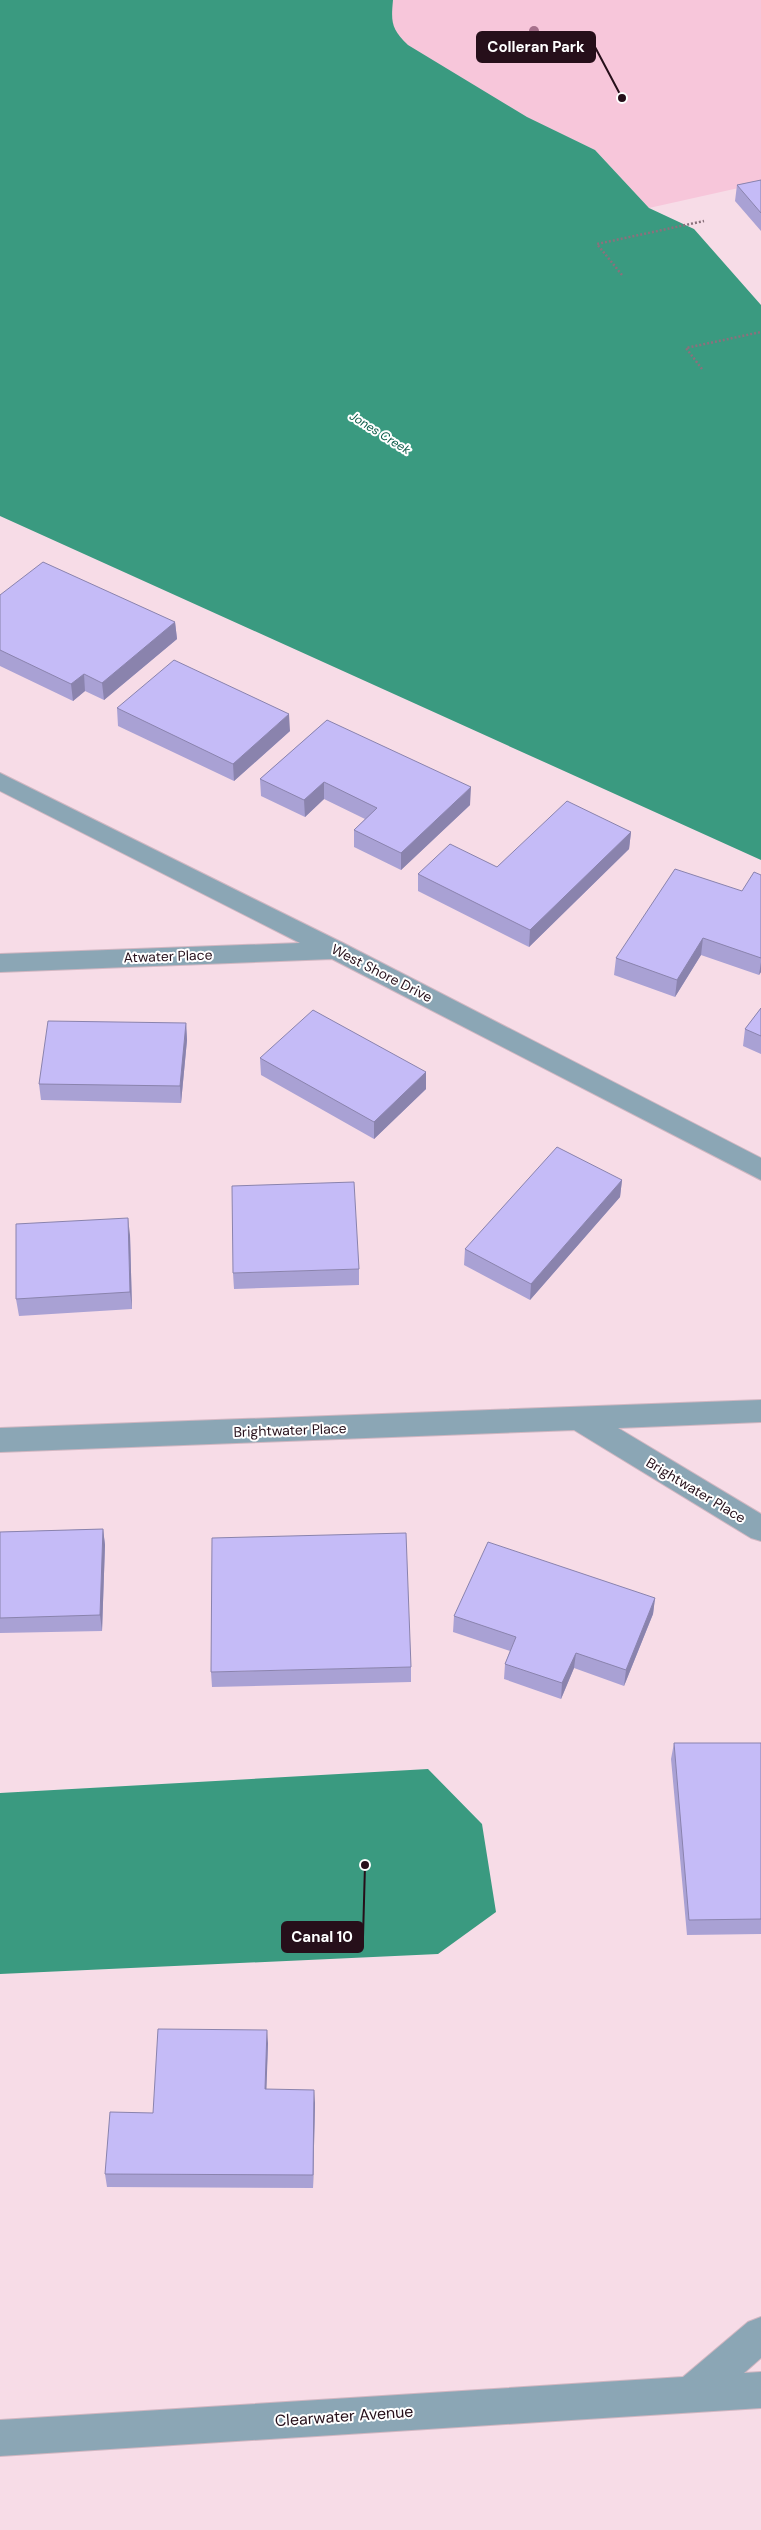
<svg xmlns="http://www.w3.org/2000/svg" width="761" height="2530" viewBox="0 0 761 2530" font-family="'DM Sans',sans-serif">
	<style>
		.green { fill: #f7c6da }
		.water { fill: #3a9a80 }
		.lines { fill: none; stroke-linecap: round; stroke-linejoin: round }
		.minor-casing { stroke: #d1b7c2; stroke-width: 2 }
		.path { stroke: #8a717c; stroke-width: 2.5; stroke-dasharray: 2 2; stroke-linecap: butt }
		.minor { fill: #8ba6b5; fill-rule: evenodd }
		.tree { fill: #a6708b }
		.wall { fill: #a9a1d4 }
		.shaded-wall { fill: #8a83ad }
		.building { fill: #c5bbf7; stroke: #8a83ad }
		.labels { text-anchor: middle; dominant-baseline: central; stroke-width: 4; stroke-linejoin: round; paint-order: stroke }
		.far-water-label { font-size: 12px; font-style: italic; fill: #0a5a47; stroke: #fff }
		.street-label { font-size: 14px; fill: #260f1a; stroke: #fff }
		.near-street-label { font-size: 16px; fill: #260f1a; stroke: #fff }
		.leader { fill: none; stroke: #260f1a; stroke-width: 2 }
		.callout-dot { fill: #260f1a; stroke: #fff; stroke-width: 2 }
		.callout { fill: #260f1a; stroke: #260f1a; stroke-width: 2 }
		.callout-label { font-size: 15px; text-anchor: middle; font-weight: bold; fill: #fff }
	</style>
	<rect width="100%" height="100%" fill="#f7dce7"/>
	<!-- green -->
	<path class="green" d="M370 0H761V183L649 208 595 150 370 46Z"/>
	<!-- water -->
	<path class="water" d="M0 0H393C391 22 391 29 408 45L527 117 595 150 649 208 694 229 761 305V860L0 516Z
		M428 1769 482 1824 496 1912 438 1954 0 1974V1793Z"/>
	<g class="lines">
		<!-- minor casing -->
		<g class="minor-casing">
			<path id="minor" d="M0 773 345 944 761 1158V1180L332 959 0 972V954L300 943 0 791Z
				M761 1400V1422L618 1428 761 1514V1541L751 1538 574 1430 0 1452V1428Z
				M761 2317V2358L744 2373 761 2372V2408L0 2456V2420L683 2377 748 2322Z"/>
		</g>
		<!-- path -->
		<path class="path" d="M622 275 597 244 704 221
			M702 369 686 348 761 332"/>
		<!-- minor -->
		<use href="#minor" class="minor"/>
	</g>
	<!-- trees -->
	<circle class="tree" cx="534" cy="31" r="5"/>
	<!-- wall -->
	<path class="wall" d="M761 180V231L735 201 737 185Z
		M0 595 175 622 177 639 104 700 85 691 73 701 0 666Z
		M117 708 290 731 234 781 118 726Z
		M327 720 470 805 401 870 354 847V830L365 819 324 799 305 817 261 796 260 779Z
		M631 832 629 849 529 947 418 891V874L497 867Z
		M761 875V972L759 975 701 955 675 997 614 975 616 958 742 891Z
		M761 1008V1054L743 1046 745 1029Z
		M186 1023 187 1040 181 1103 41 1100 39 1084Z
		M260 1058 426 1072V1089L374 1139 261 1075Z
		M622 1180 620 1197 530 1300 464 1265 465 1249Z
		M130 1235 132 1309 19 1316 16 1299Z
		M359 1269V1285L234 1289 233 1273Z
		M103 1529 105 1545 102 1631 0 1633V1532Z
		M655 1598 653 1614 624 1686 574 1668 561 1699 504 1679 505 1664 510 1651 453 1632 454 1616Z
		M411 1667V1682L212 1687 211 1672Z
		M674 1743H761V1934L687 1935 671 1759Z
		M268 2043 266 2089 315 2103 313 2188 107 2187 105 2174 153 2113Z"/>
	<!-- shaded-wall -->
	<path class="shaded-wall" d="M175 622 177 639 104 700 102 683Z
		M84 674 85 691 73 701 71 684Z
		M289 714 290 731 234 781 233 764Z
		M324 782V799L305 817 304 800Z
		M471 787 470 805 401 870V853Z
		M631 832 629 849 529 947 530 930Z
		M703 938 701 955 675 997 677 980Z
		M761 962V972L759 975Z
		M186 1023 187 1040 181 1103 180 1086Z
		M426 1072V1089L374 1139V1122Z
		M622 1180 620 1197 530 1300 531 1284Z
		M128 1218 130 1235 132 1309 130 1292Z
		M103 1529 105 1545 102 1631 100 1615Z
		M655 1598 653 1614 624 1686 626 1670Z
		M576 1653 574 1668 561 1699 562 1683Z
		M267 2030 268 2043 266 2103 265 2089Z
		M314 2090 315 2103 313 2188V2175Z"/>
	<!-- building -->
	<path class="building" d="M761 180V213L737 185Z
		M43 562 175 622 102 683 84 674 71 684 0 650V595Z
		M174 660 289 714 233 764 117 708Z
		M327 720 471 787 401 853 354 830 377 808 324 782 304 800 260 779Z
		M567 801 631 832 530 930 418 874 450 844 497 867Z
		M675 869 742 891 754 872 761 875V958L703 938 677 980 616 958Z
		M761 1008V1036L745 1029Z
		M313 1010 426 1072 374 1122 260 1058Z
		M48 1021 186 1023 180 1086 39 1084Z
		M557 1147 622 1180 531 1284 465 1249Z
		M354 1182 359 1269 233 1273 232 1186Z
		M128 1218 130 1292 16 1299V1224Z
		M103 1529 100 1615 0 1618V1532Z
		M406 1533 411 1667 211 1672 212 1538Z
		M488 1542 655 1598 626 1670 576 1653 562 1683 505 1664 516 1637 454 1616Z
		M674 1743H761V1919L689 1920Z
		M158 2029 267 2030 265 2089 314 2090 313 2175 105 2174 110 2112 153 2113Z"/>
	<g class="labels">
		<!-- far-water labels -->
		<g class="far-water-label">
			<text transform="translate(380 433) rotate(32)">Jones Creek</text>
		</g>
		<!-- street labels -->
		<g class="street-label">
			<text transform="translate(168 956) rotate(-2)">Atwater Place</text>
			<text transform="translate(382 973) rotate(27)">West Shore Drive</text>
			<text transform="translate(290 1430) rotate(-2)">Brightwater Place</text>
			<text transform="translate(696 1490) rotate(31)">Brightwater Place</text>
		</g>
		<!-- near-street labels -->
		<g class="near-street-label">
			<text transform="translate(344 2416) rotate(-4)">Clearwater Avenue</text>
		</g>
	</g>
	<!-- callouts -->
	<path class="leader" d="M622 98L595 47M365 1865L363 1937"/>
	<g class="callout-dot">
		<circle cx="622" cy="98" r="5"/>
		<circle cx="365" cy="1865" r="5"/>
	</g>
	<g class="callout">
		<rect x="477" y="32" width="118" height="30" rx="5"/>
		<rect x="282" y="1922" width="81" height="30" rx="5"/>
	</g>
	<g class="callout-label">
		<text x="536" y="52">Colleran Park</text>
		<text x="322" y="1942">Canal 10</text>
	</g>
</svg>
